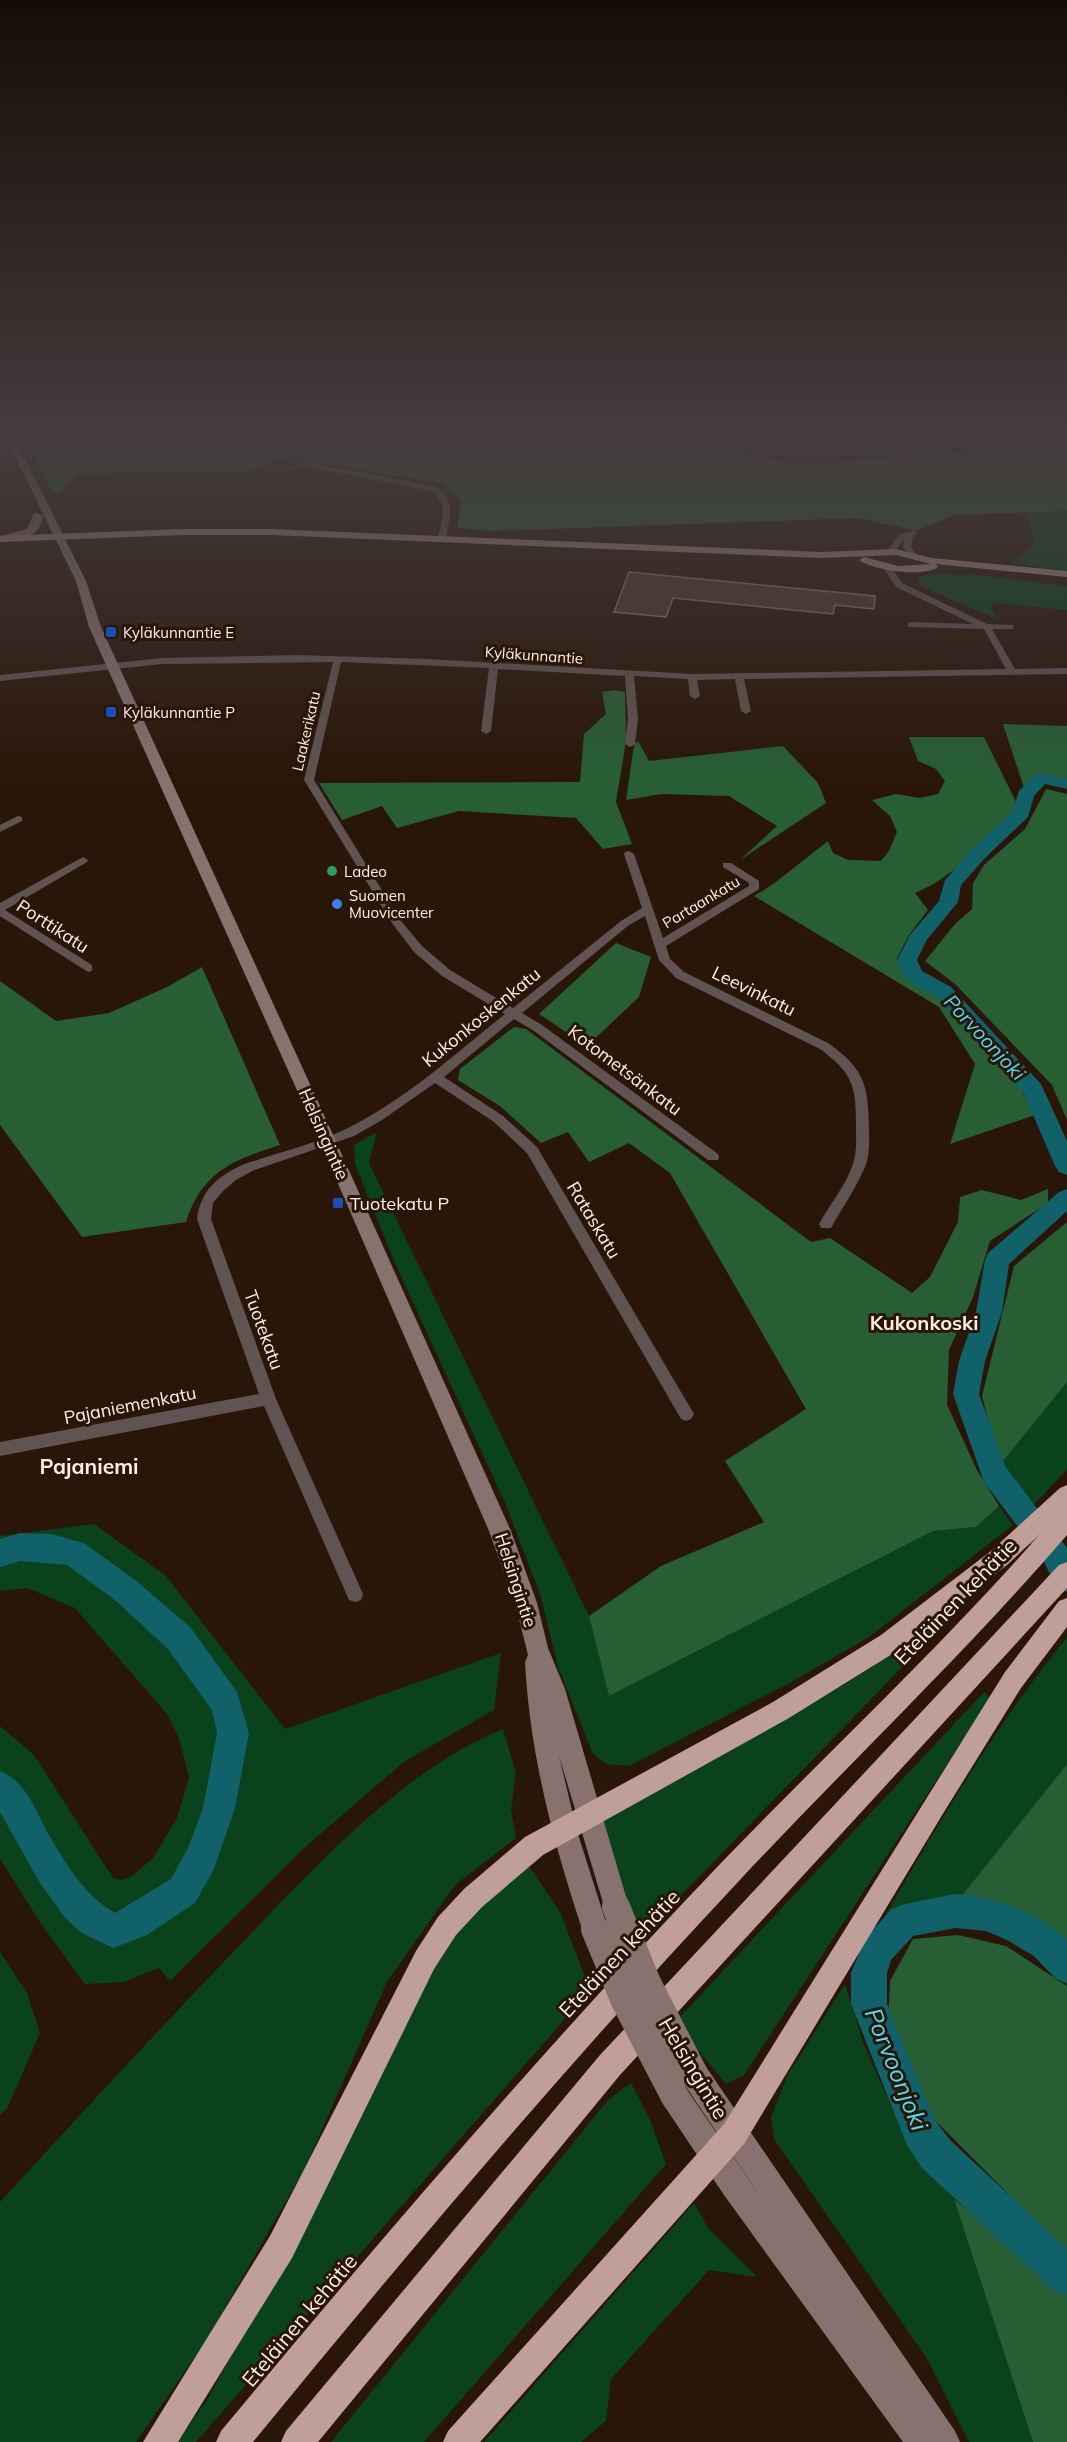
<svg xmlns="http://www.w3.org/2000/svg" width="1067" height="2442" viewBox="0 0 1067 2442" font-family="Mulish,sans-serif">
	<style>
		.green { fill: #0a421b }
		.forest { fill: #275e33 }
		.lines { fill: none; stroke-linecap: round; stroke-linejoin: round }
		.river { fill: #11616a; fill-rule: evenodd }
		.building { fill: #4f382a; stroke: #8d7364; stroke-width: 1.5 }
		.street { fill: #605351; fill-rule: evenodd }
		.secondary { fill: #87726f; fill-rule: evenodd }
		.primary { fill: #a58986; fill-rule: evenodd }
		.highway { fill: #c09f9b; fill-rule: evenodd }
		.secondary-bridge { stroke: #87726f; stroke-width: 28 }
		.transit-dot { fill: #1a4fb4; stroke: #2a1609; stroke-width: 2 }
		.leisure-dot { fill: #2e9e5b; stroke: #2a1609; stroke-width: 2 }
		.shop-dot { fill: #3f7fe0; stroke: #2a1609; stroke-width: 2 }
		.labels { text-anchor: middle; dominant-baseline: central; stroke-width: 6; stroke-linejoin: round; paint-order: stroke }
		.far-poi-label { font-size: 15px; fill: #feefe6; stroke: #2a1609; text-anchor: start }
		.far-street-label { font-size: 15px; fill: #feefe6; stroke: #2a1609 }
		.street-label { font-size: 18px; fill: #feefe6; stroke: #2a1609 }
		.poi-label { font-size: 18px; fill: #feefe6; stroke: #2a1609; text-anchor: start }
		.water-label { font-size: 20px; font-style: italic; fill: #51ddef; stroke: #2a1609 }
		.neighbourhood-label { font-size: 20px; font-weight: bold; fill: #feefe6; stroke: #2a1609 }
		.quarter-label { font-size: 21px; font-weight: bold; fill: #feefe6; stroke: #2a1609 }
		.near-street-label { font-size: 21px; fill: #feefe6; stroke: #2a1609 }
		.near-water-label { font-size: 24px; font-style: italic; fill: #51ddef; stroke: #2a1609 }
	</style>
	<rect width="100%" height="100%" fill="#2a1609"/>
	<!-- green -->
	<path class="green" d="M1067 511V571L1014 563 1035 542 1026 512Z
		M930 574 976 575 1067 586V610L996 603 990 607 999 620 920 586 918 578Z
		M377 1132 369 1163 589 1616 609 1696 933 1531 976 1527 999 1506 1013 1525 869 1637 795 1680 629 1766 607 1764 593 1754 558 1667 541 1597 506 1505 394 1261 355 1164 354 1145Z
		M1067 1382V1469L1031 1508 1000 1465Z
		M94 1524 166 1576 285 1729 501 1653 494 1710 405 1761 304 1848 170 1981 159 1968 124 1982 85 1984 41 1924 0 1859V1726L34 1755 113 1878 122 1880 131 1877 153 1858 177 1818 189 1778 180 1741 168 1715 75 1608 27 1588 0 1591V1536Z
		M934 1625 937 1631 642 1936 618 1881 600 1821 847 1683Z
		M1067 1637V1764L959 1899 906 1903 879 1926C937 1826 994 1727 1067 1637Z
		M984 1692 990 1698 744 2075 726 2084 693 2044 678 2019Z
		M503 1729 516 1773 511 1810 516 1838 455 1885 387 1982 305 2168 206 2341 136 2442H0V2202C80 2115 160 2028 242 1943 315 1867 404 1769 503 1729Z
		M529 1866 560 1912 590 1990 196 2442H178L208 2398 312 2213 409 2011 456 1930 492 1893Z
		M0 1952 27 1993 40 2033 7 2109 0 2115Z
		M845 1984 864 2045 906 2139 954 2199 1033 2442H969L926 2357 774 2139 771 2117 787 2076Z
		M631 2083 650 2120 666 2164 424 2442H331L608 2100Z
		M694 2203 708 2228 757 2277 709 2270 611 2379 606 2421 581 2442H484Z"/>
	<!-- forest -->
	<path class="forest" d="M27 440H682L721 446 791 465 972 453 994 440H1067V511L954 515 916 531 859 518 491 531 457 528 461 501 444 484 288 457 268 462 249 472 77 473 60 493 52 492Z
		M614 690 625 692 626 741 616 802 632 844 603 849 576 818 459 811 397 828 382 806 342 820 319 783 580 782 584 734 606 714 602 692Z
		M1003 724 1067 726V779L1041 774 1035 777 1025 791Z
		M909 737H984L1018 806C986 838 957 876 915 893L928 910 909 935 897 958 906 978 933 991 973 1031 1013 1075 1035 1115 950 1144 975 1064 939 1007 754 896 772 885 828 841 833 853 848 860 881 861 889 851 897 832 890 816 872 800 896 794 920 798 938 794 945 781 936 769 918 761Z
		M638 741 649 761 783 746 818 783 826 803 740 860 777 826 729 796 661 794 626 800 634 745Z
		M1046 789 1067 794V1120L1052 1085 955 984 925 961 955 924 972 909 973 883 984 865 1025 829Z
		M616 943 651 957 639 997 587 1046 539 1014Z
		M202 967 280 1145C233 1160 202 1172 186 1222L82 1237 0 1125V981L56 1021 109 1013 167 987Z
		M514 1027 526 1029 811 1242 830 1238 912 1293 930 1277 958 1222 960 1197 982 1190 1021 1200 1048 1189V1203L990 1241 973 1297 949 1350 947 1405 977 1470 999 1506 976 1527 933 1531 609 1696 589 1616 661 1566 764 1522 725 1461 806 1409 670 1173 629 1143 589 1162 568 1132 541 1143 500 1106 458 1080 460 1069Z
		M1067 1222V1382L1000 1465 982 1396 1014 1266Z
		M1067 1764V1948L1023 1916 959 1899Z
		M958 1935 1006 1946 1067 1986V2253L915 2100 888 2025 890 1981 913 1939Z
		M954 2199 1067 2295V2442H1033Z"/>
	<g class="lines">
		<!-- river -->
		<path class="river" d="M1041 773 1067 779V789L1045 784 1034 796 1028 817 986 857 961 885 958 902 926 941 917 960 922 971 951 987 1041 1084 1067 1141V1175L1059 1172 1055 1166 1024 1094 937 997 906 980 897 960 910 935 939 901 945 880 972 849 1013 811 1019 791 1035 774Z
			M1067 1189V1211L1009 1264 1002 1312 985 1361 979 1394 1005 1466 1067 1548V1592L1057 1588 1043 1560 984 1482 953 1394 959 1361 976 1312 985 1260 988 1253 1059 1192Z
			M20 1533 51 1534 84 1543 135 1580 190 1627 237 1692 249 1733 235 1808 214 1869 195 1903 147 1935 113 1948 82 1933 66 1919 40 1883 0 1812V1771C28 1782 37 1815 52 1840 68 1868 87 1897 115 1913L171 1879 188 1848 203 1808 217 1733 212 1710 168 1649 115 1600 67 1565 20 1561 0 1567V1539Z
			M955 1894C994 1897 1039 1911 1067 1941V1984L1055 1978 1034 1956 1005 1939 986 1931 955 1928 913 1936 891 1960 887 1973V2004L934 2119 950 2140 1067 2249V2296L1053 2290 922 2168 907 2145 851 2004V1973L866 1937 892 1909 904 1904Z"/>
	</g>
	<!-- building -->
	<path class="building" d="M629 572 875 596 874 609 835 605 833 614 673 598 666 617 614 612Z"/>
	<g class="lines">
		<!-- street -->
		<path class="street" d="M309 463 437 487C455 501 450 517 446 537L442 539 438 537C442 520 448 503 432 491L309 467 292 469 288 467Z
			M914 531 918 533 913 536 911 547 918 556 917 558H911L903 547 904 539 893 554H887L886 552 900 534Z
			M886 564H889L902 583 987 624 1013 625V629H992L1015 669 1067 668V674L744 679 751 711 746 714 741 711 735 679 697 680 700 696 695 699 690 696 688 679 634 676 638 719 635 744 630 747 625 744 628 719 625 676 498 669 491 731 486 734 481 731 489 668 341 662 314 780 401 921 422 946 450 970 513 1008 621 921 642 908 624 854 625 852 629 851 634 854 663 938 749 886V883L723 867V863H731L759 881V889L666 946 670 959 684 972 828 1043C866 1070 868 1086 869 1130 869 1143 870 1155 865 1167 856 1188 842 1208 831 1228H821L819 1224C830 1204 846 1185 853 1164 857 1152 856 1140 856 1127 856 1087 854 1074 820 1049L676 978 659 960 645 916 629 925 522 1013 542 1025 718 1154 719 1157 718 1160H708L534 1031 514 1019 444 1077 503 1116 537 1147 691 1409 694 1414 691 1419 686 1421 681 1419 527 1153 494 1122 435 1083 382 1120 354 1136 252 1171 236 1180 223 1191 213 1203 211 1219 276 1399 363 1594 361 1600 355 1602 349 1600 264 1406 0 1456V1442L259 1394 197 1219C201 1190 217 1177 242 1165 276 1153 315 1144 346 1129 405 1100 455 1054 505 1014L442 976 414 952 392 923 304 780 333 662 162 664 0 681V675L162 658 297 655 428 659 692 674 1006 669 984 629 908 627V623L911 622 973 624 896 587 882 566Z
			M18 816 22 817V821L0 832V825Z
			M83 857 88 860 87 862 5 910 92 965V971L88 972 0 916V903Z"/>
		<!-- secondary -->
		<path class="secondary" d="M7 440H16L86 581 101 627 325 1117 511 1531 537 1603 548 1648 565 1689 629 1907 625 1916 616 1920 607 1916 559 1756 577 1831 608 1929 604 1938 595 1942 586 1938 582 1929C553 1841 530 1755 525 1662L528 1655 515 1603 489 1531 309 1117 89 627 76 581Z
			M34 513 43 515C41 538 19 541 0 542V536L27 529Z
			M694 2060 704 2064 955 2431 960 2442H903L724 2195 665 2107 661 2097 665 2087 675 2083 685 2087 764 2202 684 2084 680 2074 684 2064Z"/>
		<!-- primary -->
		<path class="primary" d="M182 529H272L821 552 896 549 932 558 1067 571V577L936 564 938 567C924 578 872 570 859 560L864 557 898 566 931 564 896 555 821 558 272 535H182L0 542V536Z"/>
		<!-- highway -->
		<path class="highway" d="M1067 1485V1535C963 1656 847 1765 738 1882 569 2062 409 2251 253 2442H216L221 2431C382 2237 547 2045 721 1863 827 1753 939 1649 1040 1534L1007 1565 897 1651 789 1718 543 1855 482 1907 456 1935 434 1969 292 2258 178 2442H143L270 2236 416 1951 438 1917 464 1889 525 1837 773 1702 881 1635 991 1551 1060 1488Z
			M1067 1562V1588L620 2075 318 2442H281L286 2431 600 2055 1059 1565Z
			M1067 1598V1627L1021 1688 944 1812 744 2144 480 2442H443L448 2431 724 2124 1005 1672 1059 1601Z"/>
		<!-- secondary-bridge -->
		<path class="secondary-bridge" d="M616 1907 647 1983 694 2074
			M595 1929 625 2001 675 2097"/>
	</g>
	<!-- sky -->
	<linearGradient id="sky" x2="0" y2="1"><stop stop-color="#170c05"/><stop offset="0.56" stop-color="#443c3e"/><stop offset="1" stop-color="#443c3e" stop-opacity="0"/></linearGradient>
	<rect width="1067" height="781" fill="url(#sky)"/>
	<!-- markers -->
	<g class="transit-dot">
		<rect x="105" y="626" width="12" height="12" rx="3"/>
		<rect x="105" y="706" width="12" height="12" rx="3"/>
		<rect x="332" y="1197" width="12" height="12" rx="3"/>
	</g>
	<circle class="leisure-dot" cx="332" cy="871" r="6"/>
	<circle class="shop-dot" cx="337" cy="904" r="6"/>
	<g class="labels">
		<!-- far-poi labels -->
		<g class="far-poi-label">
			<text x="123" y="632">Kyläkunnantie E</text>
			<text x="123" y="712">Kyläkunnantie P</text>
			<text x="344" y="871">Ladeo</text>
			<text x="349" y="895">Suomen<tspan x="349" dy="17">Muovicenter</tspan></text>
		</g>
		<!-- far-street labels -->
		<g class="far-street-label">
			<text transform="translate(534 655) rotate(4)">Kyläkunnantie</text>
			<text transform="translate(306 731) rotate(-77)">Laakerikatu</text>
			<text transform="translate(701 902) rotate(-31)">Partaankatu</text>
		</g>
		<!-- street labels -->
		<g class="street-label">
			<text transform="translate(53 926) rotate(33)">Porttikatu</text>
			<text transform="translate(754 991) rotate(26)">Leevinkatu</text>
			<text transform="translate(481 1017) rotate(-39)">Kukonkoskenkatu</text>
			<text transform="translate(625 1070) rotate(37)">Kotometsänkatu</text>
			<text transform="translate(324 1134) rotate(66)">Helsingintie</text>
			<text transform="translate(594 1220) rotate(59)">Rataskatu</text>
			<text transform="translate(264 1330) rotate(70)">Tuotekatu</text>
			<text transform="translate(130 1405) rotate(-11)">Pajaniemenkatu</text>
			<text transform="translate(516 1580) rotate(72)">Helsingintie</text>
		</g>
		<!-- poi labels -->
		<g class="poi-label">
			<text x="350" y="1203">Tuotekatu P</text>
		</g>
		<!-- water labels -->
		<g class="water-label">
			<text transform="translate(985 1037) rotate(47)">Porvoonjoki</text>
		</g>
		<!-- neighbourhood labels -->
		<g class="neighbourhood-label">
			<text x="924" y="1322">Kukonkoski</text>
		</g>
		<!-- quarter labels -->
		<g class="quarter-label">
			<text x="89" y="1466">Pajaniemi</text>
		</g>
		<!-- near-street labels -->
		<g class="near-street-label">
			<text transform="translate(955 1601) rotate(-46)">Eteläinen kehätie</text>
			<text transform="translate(619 1953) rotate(-47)">Eteläinen kehätie</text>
			<text transform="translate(694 2068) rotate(59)">Helsingintie</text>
			<text transform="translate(299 2320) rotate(-50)">Eteläinen kehätie</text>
		</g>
		<!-- near-water labels -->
		<g class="near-water-label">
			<text transform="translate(897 2069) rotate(68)">Porvoonjoki</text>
		</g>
	</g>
</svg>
